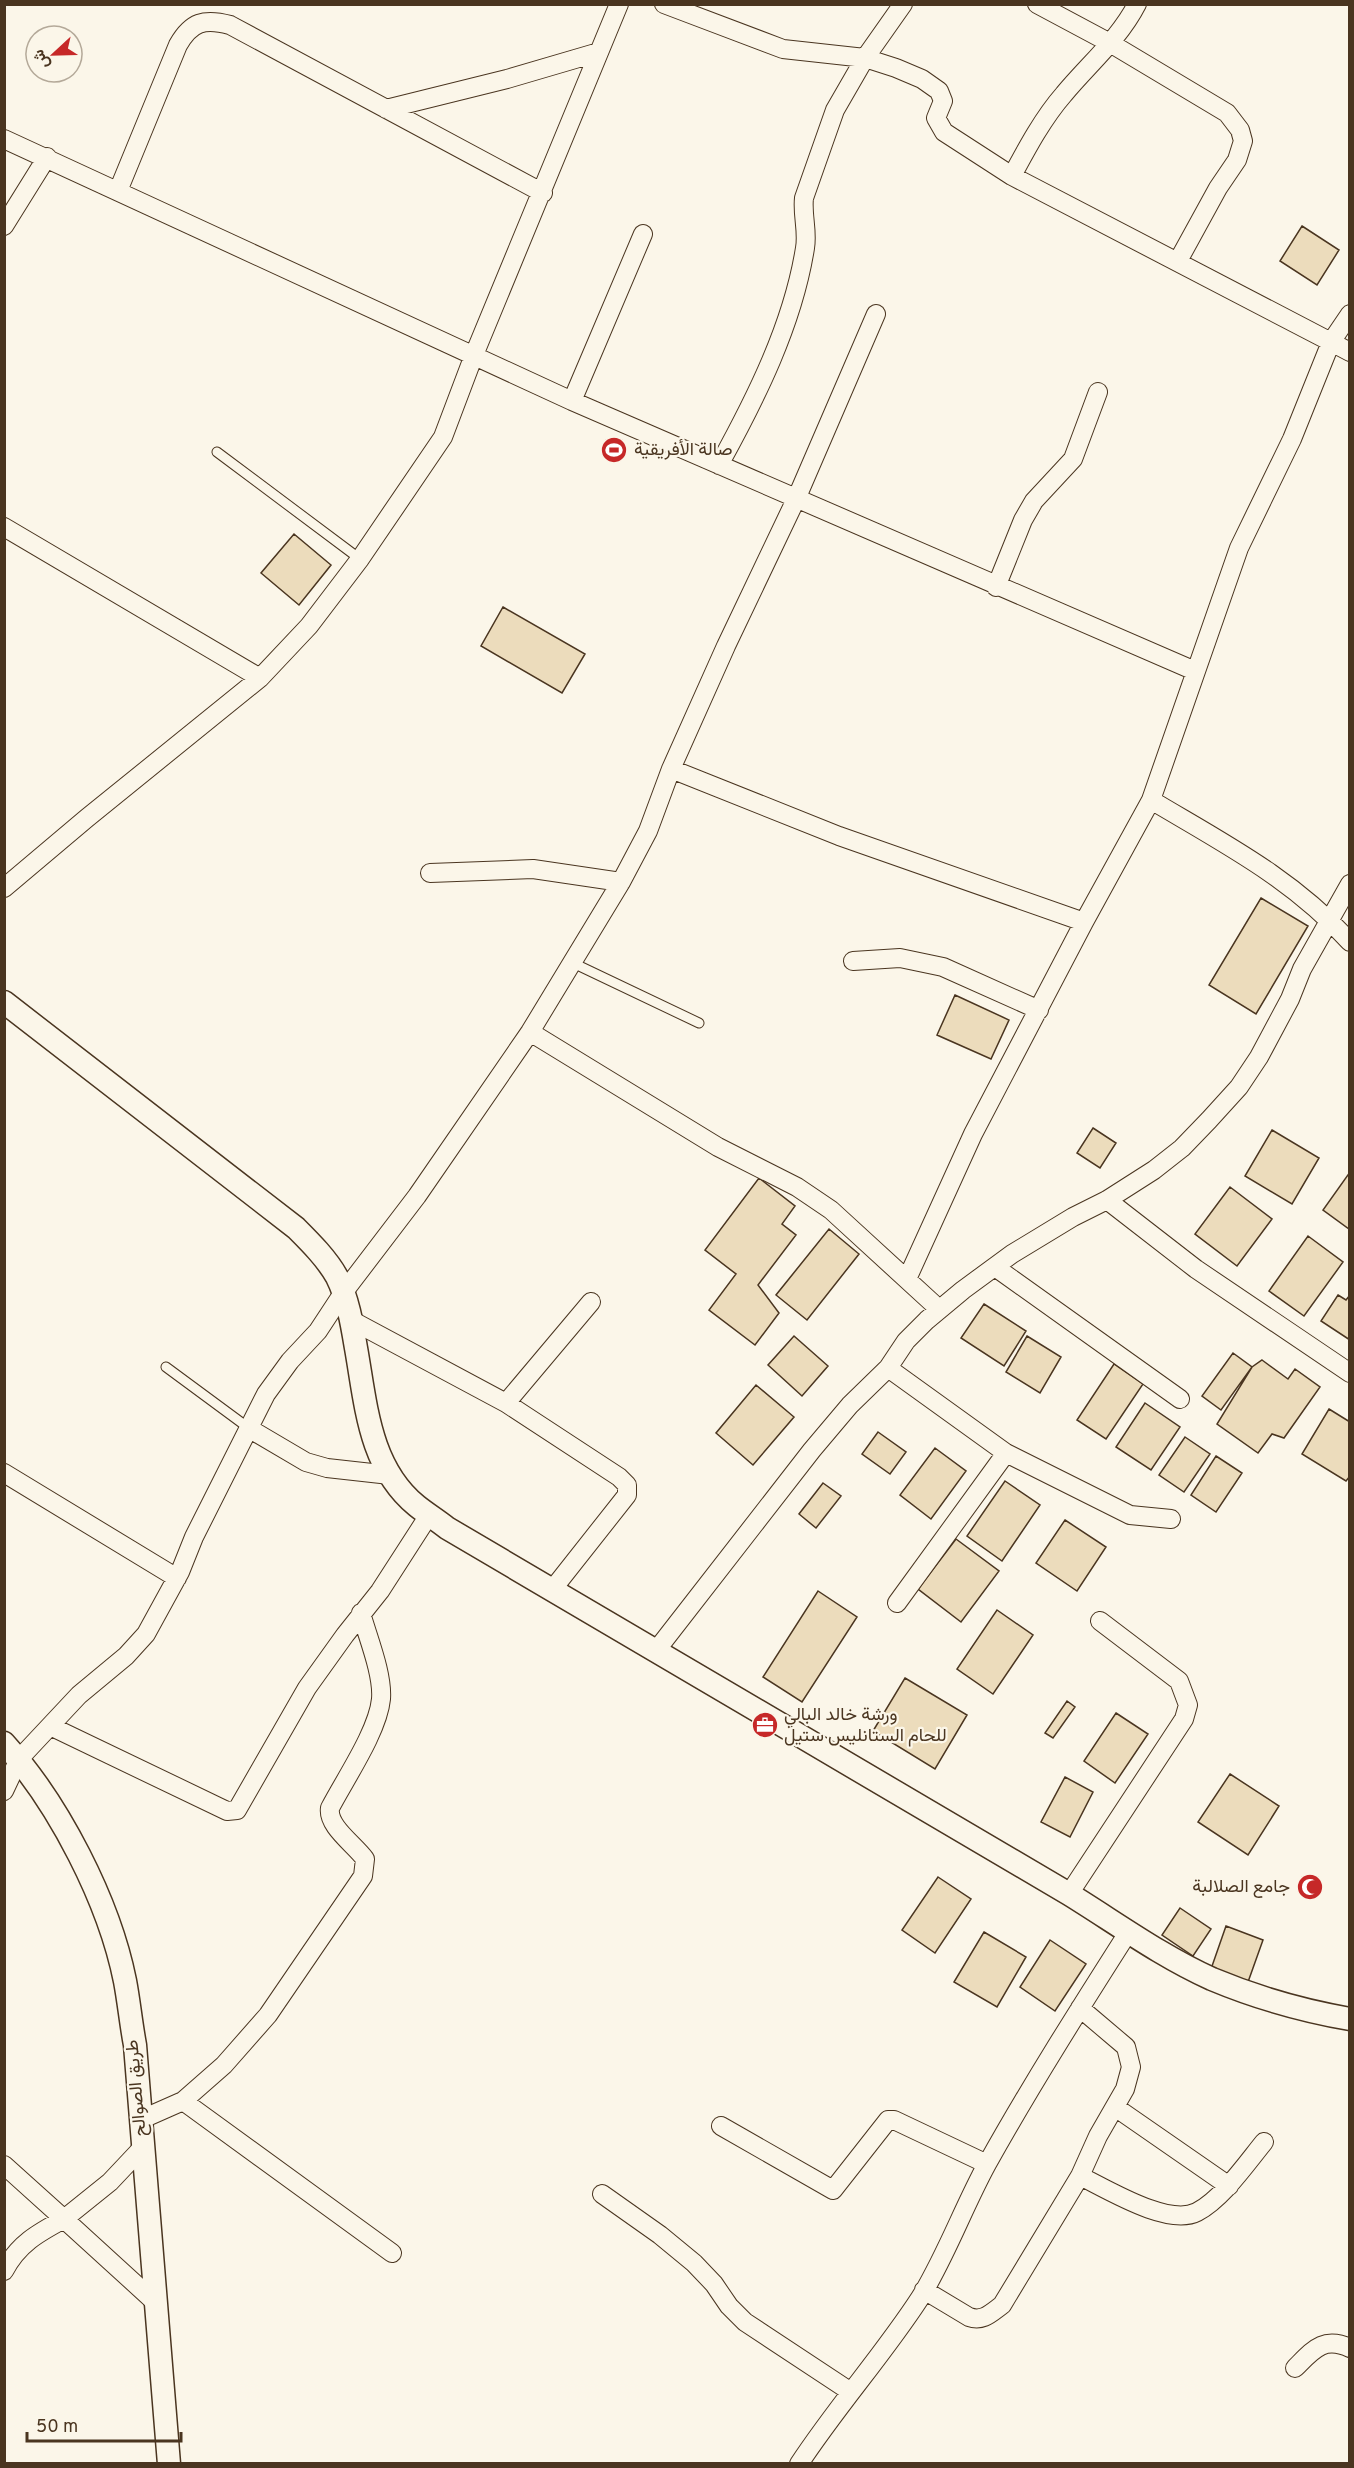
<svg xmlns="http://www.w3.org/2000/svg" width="1354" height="2468" viewBox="0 0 1354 2468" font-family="Overpass,Vazirmatn,sans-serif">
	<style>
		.building { fill: #ecdcbc; stroke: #4a3520; stroke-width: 1.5 }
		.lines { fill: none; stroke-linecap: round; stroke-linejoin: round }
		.service-casing { stroke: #4a3520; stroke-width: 11 }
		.minor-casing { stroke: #4a3520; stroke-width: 20 }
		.tertiary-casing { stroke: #4a3520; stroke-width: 25 }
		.service { stroke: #fbf6e9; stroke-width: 9 }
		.minor { stroke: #fbf6e9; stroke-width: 18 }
		.tertiary { stroke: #fbf6e9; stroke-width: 22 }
		.labels { text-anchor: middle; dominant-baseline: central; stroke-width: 4.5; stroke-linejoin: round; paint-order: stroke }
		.poi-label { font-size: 18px; fill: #4a3520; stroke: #fbf6e9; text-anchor: start }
		.street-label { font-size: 18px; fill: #4a3520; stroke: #fbf6e9 }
	</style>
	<rect width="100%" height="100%" fill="#fbf6e9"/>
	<!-- building -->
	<path class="building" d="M1302 226 1339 250 1317 285 1280 261Z
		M294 534 331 565 299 605 261 573Z
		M503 607 585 654 562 693 481 646Z
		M1261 898 1308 926 1256 1014 1209 985Z
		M955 995 1009 1020 991 1059 937 1035Z
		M1093 1128 1116 1143 1100 1168 1077 1153Z
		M1272 1130 1319 1158 1292 1204 1245 1176Z
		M1350 1172V1228L1349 1229 1323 1210Z
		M759 1178 795 1206 782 1224 796 1235 758 1285 779 1313 755 1345 709 1310 736 1274 705 1250Z
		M1230 1187 1272 1219 1237 1266 1195 1234Z
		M829 1229 859 1254 807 1320 776 1295Z
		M1308 1236 1343 1262 1304 1316 1269 1291Z
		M1338 1295 1346 1300 1350 1295V1340L1321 1321Z
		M984 1304 1026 1331 1004 1366 961 1338Z
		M794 1336 828 1366 802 1396 768 1365Z
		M1027 1336 1061 1357 1040 1393 1006 1372Z
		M1233 1353 1252 1367 1221 1410 1202 1396Z
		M1262 1360 1288 1379 1295 1369 1320 1387 1284 1438 1272 1434 1258 1453 1217 1424 1252 1367Z
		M1114 1364 1143 1384 1106 1439 1077 1420Z
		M756 1385 794 1417 753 1465 716 1433Z
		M1145 1403 1180 1427 1151 1470 1116 1447Z
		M1329 1409 1350 1422V1476L1346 1481 1302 1454Z
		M878 1432 906 1452 890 1474 862 1454Z
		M1185 1437 1210 1454 1184 1492 1159 1475Z
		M935 1448 966 1471 931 1519 900 1495Z
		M1216 1456 1242 1473 1216 1512 1191 1495Z
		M1005 1481 1040 1505 1002 1561 967 1536Z
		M823 1483 841 1496 816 1528 799 1514Z
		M1065 1520 1106 1547 1077 1591 1036 1563Z
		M956 1539 999 1571 961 1622 918 1589Z
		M818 1591 857 1617 802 1702 763 1677Z
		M997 1610 1033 1635 993 1694 957 1669Z
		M905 1678 967 1715 935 1769 873 1731Z
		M1067 1701 1075 1707 1053 1738 1045 1733Z
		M1116 1713 1148 1734 1115 1783 1084 1761Z
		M1230 1774 1279 1806 1248 1855 1198 1822Z
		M1065 1777 1093 1792 1070 1837 1041 1822Z
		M938 1877 971 1899 935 1953 902 1930Z
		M1180 1908 1211 1929 1193 1956 1162 1935Z
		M1226 1926 1263 1940 1248 1982 1211 1969Z
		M984 1932 1026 1957 997 2007 954 1982Z
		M1050 1940 1086 1964 1055 2011 1020 1987Z"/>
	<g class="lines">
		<!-- service casing -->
		<g class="service-casing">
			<path id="service" d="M217 452 360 559
				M573 963 699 1023
				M166 1367 250 1429"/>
		</g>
		<!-- minor casing -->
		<g class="minor-casing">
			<path id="minor" d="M664 4 783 49 865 58 896 68 922 79 939 91 943 101 936 118 944 132 1012 176 1331 342 1350 314
				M1037 4 1110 43 1227 113 1240 130 1243 141 1237 160 1218 188 1178 261
				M386 109 507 79 599 52
				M4 139 572 401 1195 671
				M1012 176C1027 148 1043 118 1064 94 1089 64 1119 39 1137 4
				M118 191 178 45C191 22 204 18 230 25L543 193
				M4 226 47 157
				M1350 352 1331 342 1292 439 1239 548 1151 800C1223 843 1292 878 1350 942
				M572 401 643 234
				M719 465C756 398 793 324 805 248 808 231 802 215 804 198L835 110 865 58 903 4
				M4 527 260 678
				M996 587 1023 520 1034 501 1073 459 1098 392
				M671 769 839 836 1084 922
				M430 873 533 869 621 882
				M4 888 87 818 260 678 309 626 360 559 443 437 474 355 619 4
				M853 961 900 958 943 967 1039 1010
				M530 1032 718 1147 797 1187 831 1210 939 1309
				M1107 1200 1196 1269 1350 1373
				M995 1267 1180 1399
				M907 1279 973 1134 1084 922 1151 800
				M351 1320 506 1403 619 1477 627 1485V1495L552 1590
				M888 1368 1006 1453 1130 1515 1171 1519
				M506 1403 591 1302
				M250 1429 306 1462 327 1468 390 1475
				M4 1473 177 1578
				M897 1603 1006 1453
				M655 1652 812 1450 850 1405 888 1368 906 1341 927 1320 963 1290 1012 1254 1073 1217 1107 1200 1154 1170 1182 1148 1209 1120 1239 1087 1259 1057 1290 999 1302 969 1350 884
				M50 1726 227 1811 237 1810 307 1688 345 1635 380 1591 429 1515
				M4 1791 19 1759 79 1695 126 1656 146 1634 180 1572 194 1537 266 1394 290 1361 318 1331 343 1293 417 1196 530 1032 621 882 648 831 671 769 726 646 797 497 876 314
				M1069 1894 1184 1719 1188 1705 1179 1681 1100 1621
				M183 2101 392 2253
				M1115 2107 1229 2186
				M140 2120 183 2101 224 2065 268 2015 363 1876 365 1859C354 1844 327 1826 330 1808 345 1779 378 1731 381 1699 383 1674 368 1638 361 1613
				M721 2126 833 2190 888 2120H894L987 2164
				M4 2165 64 2219 110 2182 142 2148
				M1080 2176C1107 2189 1168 2227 1197 2212 1222 2199 1246 2164 1264 2142
				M602 2194 660 2235 694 2263 714 2284 729 2306 745 2322 851 2392
				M4 2271C18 2244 38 2233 64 2219L155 2302
				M924 2290 969 2317C983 2322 991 2313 1002 2305L1080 2176 1098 2136 1125 2089 1131 2067 1126 2047 1080 2008
				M1295 2368C1313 2350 1323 2336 1350 2348
				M799 2464C837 2406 883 2355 920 2298 946 2256 963 2208 987 2164 1031 2085 1080 2008 1129 1931"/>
		</g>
		<!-- tertiary casing -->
		<g class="tertiary-casing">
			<path id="tertiary" d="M4 1002 296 1228C311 1243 327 1259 337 1277 348 1299 352 1324 356 1348 366 1404 369 1467 417 1506 427 1514 437 1520 447 1528L1069 1894C1116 1923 1161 1956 1212 1979 1255 1997 1304 2011 1350 2019
				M4 1743C59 1804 109 1901 125 1981 129 2002 131 2024 135 2045L169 2464"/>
		</g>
		<!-- service -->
		<use href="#service" class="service"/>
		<!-- minor -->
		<use href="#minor" class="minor"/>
		<!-- tertiary -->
		<use href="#tertiary" class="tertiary"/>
	</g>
	<!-- icons -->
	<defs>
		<g id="stadium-disc" transform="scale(1.35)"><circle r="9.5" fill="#c62828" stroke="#fbf6e9"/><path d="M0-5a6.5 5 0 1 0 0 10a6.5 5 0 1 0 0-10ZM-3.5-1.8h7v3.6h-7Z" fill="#fff"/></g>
		<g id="office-disc" transform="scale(1.35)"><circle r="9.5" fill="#c62828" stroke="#fbf6e9"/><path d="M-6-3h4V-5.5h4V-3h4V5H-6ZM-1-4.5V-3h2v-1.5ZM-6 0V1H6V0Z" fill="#fff"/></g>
		<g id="mosque-disc" transform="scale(1.35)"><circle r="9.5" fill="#c62828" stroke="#fbf6e9"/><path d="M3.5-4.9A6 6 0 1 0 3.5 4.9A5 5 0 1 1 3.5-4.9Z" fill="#fff"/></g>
	</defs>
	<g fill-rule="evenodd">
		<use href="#stadium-disc" x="614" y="450"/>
		<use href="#office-disc" x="765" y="1725"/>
		<use href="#mosque-disc" x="1310" y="1887"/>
	</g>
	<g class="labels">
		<!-- poi labels -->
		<g class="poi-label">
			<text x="634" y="450">صالة الأفريقية</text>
			<text x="784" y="1715">ورشة خالد البالي<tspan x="784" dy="21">للحام الستانليس ستيل</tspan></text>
			<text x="1290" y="1887" text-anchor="end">جامع الصلالبة</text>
		</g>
		<!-- street labels -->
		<g class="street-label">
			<text transform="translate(137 2088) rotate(-95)">طريق الصوالح</text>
		</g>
	</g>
	<!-- border -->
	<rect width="1354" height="2468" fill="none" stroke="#4a3520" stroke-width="12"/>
	<!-- north arrow -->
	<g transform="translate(54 54) rotate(248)"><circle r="28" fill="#fbf6e9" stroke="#b4a999" stroke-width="1.5"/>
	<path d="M0-4.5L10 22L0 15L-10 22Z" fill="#c62828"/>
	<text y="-9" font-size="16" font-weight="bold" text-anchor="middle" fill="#4a3520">ش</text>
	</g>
	<!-- scale -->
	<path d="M27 2432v9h154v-9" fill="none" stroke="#4a3520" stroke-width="3"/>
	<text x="36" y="2432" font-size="18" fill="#4a3520" stroke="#fbf6e9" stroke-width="4.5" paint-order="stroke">50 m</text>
</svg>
